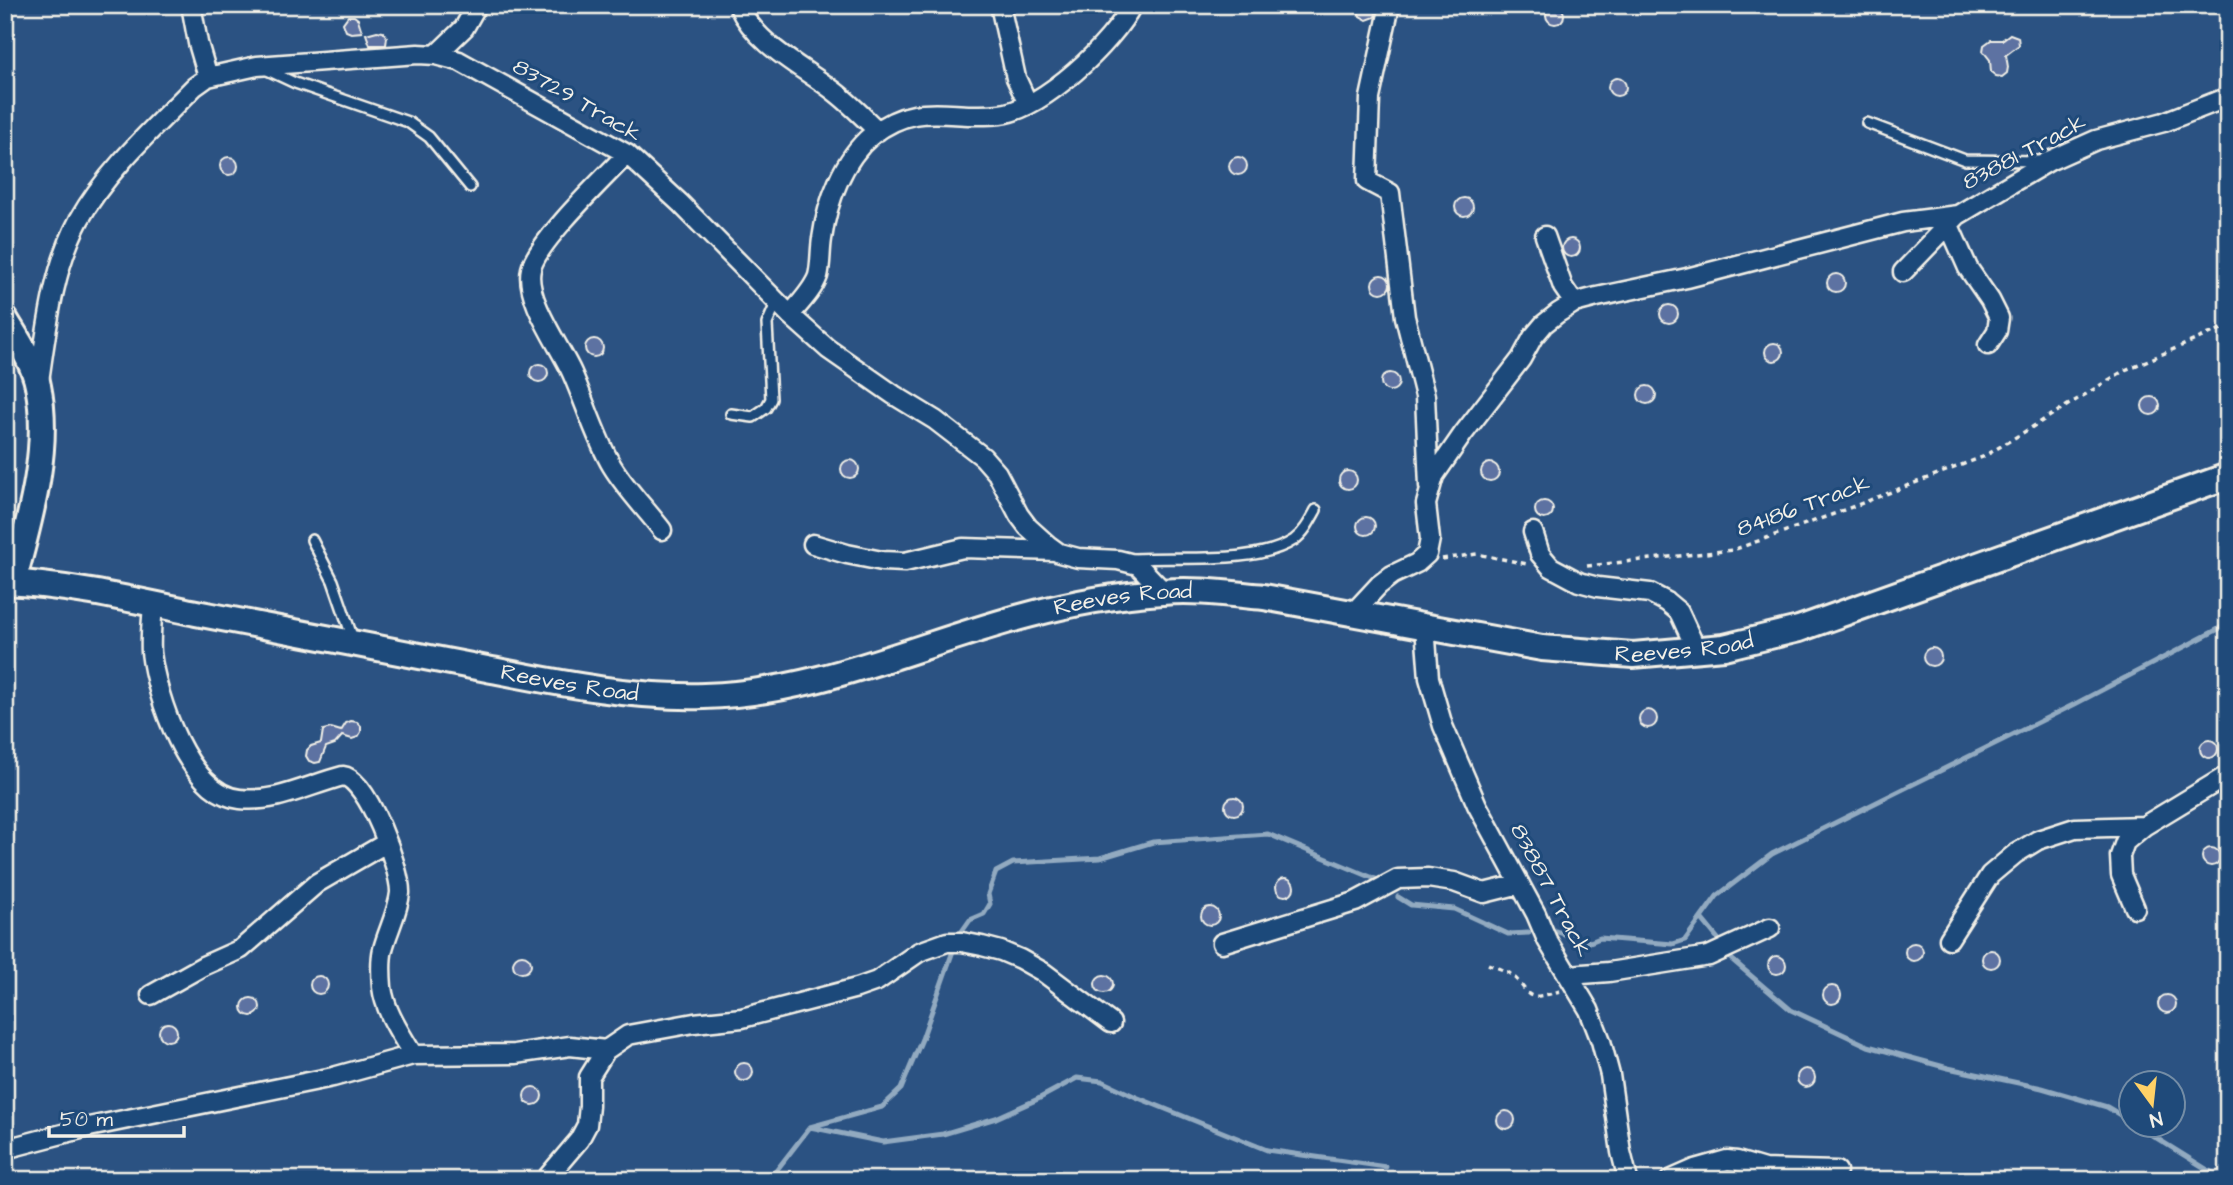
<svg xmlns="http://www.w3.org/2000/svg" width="2233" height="1185" viewBox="0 0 2233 1185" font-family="'Architects Daughter',sans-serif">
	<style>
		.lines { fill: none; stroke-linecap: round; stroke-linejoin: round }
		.stream { stroke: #92aac0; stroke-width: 5 }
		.building { fill: #5d72a2; stroke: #f4f1e8; stroke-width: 2 }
		.lane-casing { stroke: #f4f1e8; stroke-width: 14 }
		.street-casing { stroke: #f4f1e8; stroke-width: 23 }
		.secondary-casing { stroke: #f4f1e8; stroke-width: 30 }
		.path { stroke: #f4f1e8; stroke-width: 3.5; stroke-dasharray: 5 5; stroke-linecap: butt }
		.lane { stroke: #1f4a7a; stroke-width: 9 }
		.street { stroke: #1f4a7a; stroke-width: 18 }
		.secondary { stroke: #1f4a7a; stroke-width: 24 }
		.labels { text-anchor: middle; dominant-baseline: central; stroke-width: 6; stroke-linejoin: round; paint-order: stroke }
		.street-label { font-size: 23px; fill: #f4f1e8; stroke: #1f4a7a }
	</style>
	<rect width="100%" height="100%" fill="#2b5282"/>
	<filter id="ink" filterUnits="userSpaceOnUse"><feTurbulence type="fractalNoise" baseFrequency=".0143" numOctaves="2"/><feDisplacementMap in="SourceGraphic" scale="14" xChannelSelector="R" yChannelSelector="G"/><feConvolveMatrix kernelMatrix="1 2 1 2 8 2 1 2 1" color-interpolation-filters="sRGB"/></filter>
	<g filter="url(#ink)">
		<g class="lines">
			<!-- stream -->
			<path class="stream" d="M1398 897 1411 905 1454 909 1508 934 1529 933
				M1701 918 1719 940
				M1555 931 1590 942 1600 938 1673 944 1685 940 1717 896 1772 854 2075 704 2228 624
				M958 937 970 920 984 914 990 904 988 894 996 872 1013 863 1100 858 1153 842 1268 834 1378 880
				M1729 957 1791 1010 1868 1046 1948 1068 2042 1088 2107 1107 2132 1122
				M2137 1126 2224 1180
				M810 1127 883 1142 943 1134 996 1118 1038 1099 1077 1078 1102 1081 1136 1097 1267 1150 1386 1167
				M9 1180 13 1177 17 1180
				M769 1180 810 1127 882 1107 901 1089 922 1039 953 951"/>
		</g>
		<!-- building -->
		<path class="building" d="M1356 5H1378L1375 17 1367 20 1360 16Z
			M1546 15a9 9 0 1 1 18 0a9 9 0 1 1-18 0Z
			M348 16H354L358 19 362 32 351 33 346 31 343 23Z
			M377 31 383 32 387 37 386 45H370L366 34Z
			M2010 34 2018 37 2019 45 2006 55 2008 67 2007 73 2002 77 1996 76 1991 72 1990 60 1983 51 1984 45 1991 40H2002Z
			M1608 87a9 9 0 1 1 18 0a9 9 0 1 1-18 0Z
			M1229 166a9 9 0 1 1 18 0a9 9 0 1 1-18 0Z
			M220 166a9 9 0 1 1 18 0a9 9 0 1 1-18 0Z
			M1455 207a9 9 0 1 1 18 0a9 9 0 1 1-18 0Z
			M1562 248a9 9 0 1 1 18 0a9 9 0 1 1-18 0Z
			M1827 283a9 9 0 1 1 18 0a9 9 0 1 1-18 0Z
			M1372 284a9 9 0 1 1 18 0a9 9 0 1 1-18 0Z
			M1660 314a9 9 0 1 1 18 0a9 9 0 1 1-18 0Z
			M585 348a9 9 0 1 1 18 0a9 9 0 1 1-18 0Z
			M1765 352a9 9 0 1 1 18 0a9 9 0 1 1-18 0Z
			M530 373a9 9 0 1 1 18 0a9 9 0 1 1-18 0Z
			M1381 382a9 9 0 1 1 18 0a9 9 0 1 1-18 0Z
			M1638 395a9 9 0 1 1 18 0a9 9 0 1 1-18 0Z
			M2142 406a9 9 0 1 1 18 0a9 9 0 1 1-18 0Z
			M841 469a9 9 0 1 1 18 0a9 9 0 1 1-18 0Z
			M1481 472a9 9 0 1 1 18 0a9 9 0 1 1-18 0Z
			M1339 480a9 9 0 1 1 18 0a9 9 0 1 1-18 0Z
			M1535 510a9 9 0 1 1 18 0a9 9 0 1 1-18 0Z
			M1357 526a9 9 0 1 1 18 0a9 9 0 1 1-18 0Z
			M1923 657a9 9 0 1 1 18 0a9 9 0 1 1-18 0Z
			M1639 719a9 9 0 1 1 18 0a9 9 0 1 1-18 0Z
			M351 721 357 722 361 726V732L358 737 352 739 342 736 335 744 326 747 320 762 315 763 309 761 306 756 307 750 311 746 321 743 323 730 331 728 341 731 346 723Z
			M2200 749a9 9 0 1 1 18 0a9 9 0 1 1-18 0Z
			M1225 806a9 9 0 1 1 18 0a9 9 0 1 1-18 0Z
			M2202 857a9 9 0 1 1 18 0a9 9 0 1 1-18 0Z
			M1276 887a9 9 0 1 1 18 0a9 9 0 1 1-18 0Z
			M1201 916a9 9 0 1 1 18 0a9 9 0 1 1-18 0Z
			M1905 952a9 9 0 1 1 18 0a9 9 0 1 1-18 0Z
			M1982 959a9 9 0 1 1 18 0a9 9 0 1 1-18 0Z
			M513 964a9 9 0 1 1 18 0a9 9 0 1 1-18 0Z
			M1768 965a9 9 0 1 1 18 0a9 9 0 1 1-18 0Z
			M1095 984a9 9 0 1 1 18 0a9 9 0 1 1-18 0Z
			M310 985a9 9 0 1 1 18 0a9 9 0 1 1-18 0Z
			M1823 995a9 9 0 1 1 18 0a9 9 0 1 1-18 0Z
			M2158 1004a9 9 0 1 1 18 0a9 9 0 1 1-18 0Z
			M242 1007a9 9 0 1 1 18 0a9 9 0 1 1-18 0Z
			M159 1032a9 9 0 1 1 18 0a9 9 0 1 1-18 0Z
			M735 1072a9 9 0 1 1 18 0a9 9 0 1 1-18 0Z
			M1797 1078a9 9 0 1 1 18 0a9 9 0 1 1-18 0Z
			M524 1096a9 9 0 1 1 18 0a9 9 0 1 1-18 0Z
			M1497 1120a9 9 0 1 1 18 0a9 9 0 1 1-18 0Z"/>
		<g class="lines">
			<!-- lane casing -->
			<g class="lane-casing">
				<path id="lane" d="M265 69 295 83 408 122 429 137 470 187
					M1867 123 1965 160 2040 161
					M731 414 753 417 766 408 771 399 767 324 777 301
					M312 540 333 581 354 642
					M1134 559C1179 556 1256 565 1294 540 1304 533 1310 521 1316 510"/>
			</g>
			<!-- street casing -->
			<g class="street-casing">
				<path id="street" d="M191 5 198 43 208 77
					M738 5C756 45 801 66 834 91 850 103 864 118 878 131
					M1000 5 1016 78 1028 104
					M1390 5 1370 98 1367 181 1390 193 1405 317 1425 396 1429 486
					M436 55 464 28 477 5
					M627 154C605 177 537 242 531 269 524 298 560 346 572 373 585 402 596 439 612 466 626 489 646 509 662 530
					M1948 223 1968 268 1990 300 1999 318 1997 331 1988 345
					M1545 236 1563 287 1574 303
					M1903 272 1958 215 2049 161 2096 140 2164 122 2228 97
					M790 315C800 303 813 290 818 276 821 264 820 251 822 239 827 202 843 159 872 135 918 99 950 120 1000 114 1043 109 1113 43 1132 5
					M39 381C47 327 53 269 79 220 106 171 155 127 194 87L208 77 257 66 418 54 436 55 459 61 627 154 680 203 790 315 828 349 894 395 935 420 983 457 997 473 1019 515 1028 527 1048 545 1059 553 1078 558 1118 560 1138 565 1163 591
					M1533 532 1540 554 1551 567 1579 582 1598 587 1650 593 1667 602 1679 612 1697 651
					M813 544 847 554 882 561 905 562 963 548 1056 551
					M153 604C152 620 150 636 151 652 156 696 188 794 240 799 277 803 308 785 343 776 367 778 401 870 400 893 398 912 388 930 383 949 380 961 381 975 382 987 385 1012 401 1034 413 1055
					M1353 613 1379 585 1392 575 1417 563 1427 554 1430 539 1426 504 1434 476 1463 434 1521 359 1533 337 1544 324 1558 313 1574 303 1597 297 1687 278 1903 222 1958 215
					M1425 627 1429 678 1443 726 1477 805 1536 914 1547 940 1589 1010 1601 1041 1610 1075 1621 1152 1628 1180
					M2135 908 2121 875 2120 856 2125 842 2144 826 2228 775
					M1949 939 1990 875 2015 854 2038 840 2075 828 2144 826
					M1222 943 1355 902 1398 879 1428 878 1454 882 1484 893 1520 884
					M1569 975 1609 972 1709 956 1770 928
					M151 995 203 966 241 949 317 883 386 843
					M5 1149 89 1127 333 1077 413 1055 515 1054 570 1046 606 1050 628 1035 694 1023 742 1018 857 988 877 981 919 952 947 942H962L982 946 1001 951 1020 959 1043 972 1111 1023
					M545 1180 579 1140 587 1125 589 1106V1077L606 1050
					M1670 1180 1695 1169 1727 1160 1737 1161 1764 1169 1837 1171"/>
			</g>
			<!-- secondary casing -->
			<g class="secondary-casing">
				<g id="secondary">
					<path d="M5 319C17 339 34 363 38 386 51 449 29 522 13 582"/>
					<path id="s1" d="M5 582C69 585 134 600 196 613 293 632 390 650 487 669 559 683 631 698 704 696 819 693 920 643 1028 615 1072 603 1116 595 1162 592 1196 589 1230 594 1264 597L1542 648 1633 655 1724 647 1799 629 2228 476"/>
				</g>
			</g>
			<!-- path -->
			<path class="path" d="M1442 559 1477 554 1527 564
				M1587 566 1733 550 1831 515 1985 456 2125 370 2228 326
				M1488 964C1494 967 1503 969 1509 973 1535 993 1518 1003 1560 991"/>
			<!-- lane -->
			<use href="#lane" class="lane"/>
			<!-- street -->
			<use href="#street" class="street"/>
			<!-- secondary -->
			<use href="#secondary" class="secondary"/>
		</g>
	</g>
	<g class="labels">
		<!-- street labels -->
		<g class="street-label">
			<text transform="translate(577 100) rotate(30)">83729 Track</text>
			<text transform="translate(2024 152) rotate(-28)">83881 Track</text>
			<text transform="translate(1803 506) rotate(-20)">84186 Track</text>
			<text stroke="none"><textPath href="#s1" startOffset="1141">Reeves Road</textPath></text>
			<text stroke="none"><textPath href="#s1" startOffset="1708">Reeves Road</textPath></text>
			<text stroke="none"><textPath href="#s1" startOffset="574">Reeves Road</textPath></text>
			<text transform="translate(1551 890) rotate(62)">83887 Track</text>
		</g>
	</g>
	<!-- margin -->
	<rect width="2233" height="1185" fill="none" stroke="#1f4a7a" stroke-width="28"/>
	<rect x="14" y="14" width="2205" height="1157" fill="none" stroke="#f4f1e8" stroke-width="2.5" filter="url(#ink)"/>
	<!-- north arrow -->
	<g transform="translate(2152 1104) rotate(165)"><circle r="33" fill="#1f4a7a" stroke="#748da6" stroke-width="2"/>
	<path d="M0-5L12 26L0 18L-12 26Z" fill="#ffd166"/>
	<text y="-10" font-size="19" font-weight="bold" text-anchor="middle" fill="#f4f1e8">N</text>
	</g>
	<!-- scale -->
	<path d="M49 1126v10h135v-10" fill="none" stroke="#f4f1e8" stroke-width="3.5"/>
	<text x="60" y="1126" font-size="21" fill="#f4f1e8" stroke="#1f4a7a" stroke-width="5" paint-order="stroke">50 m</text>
</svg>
